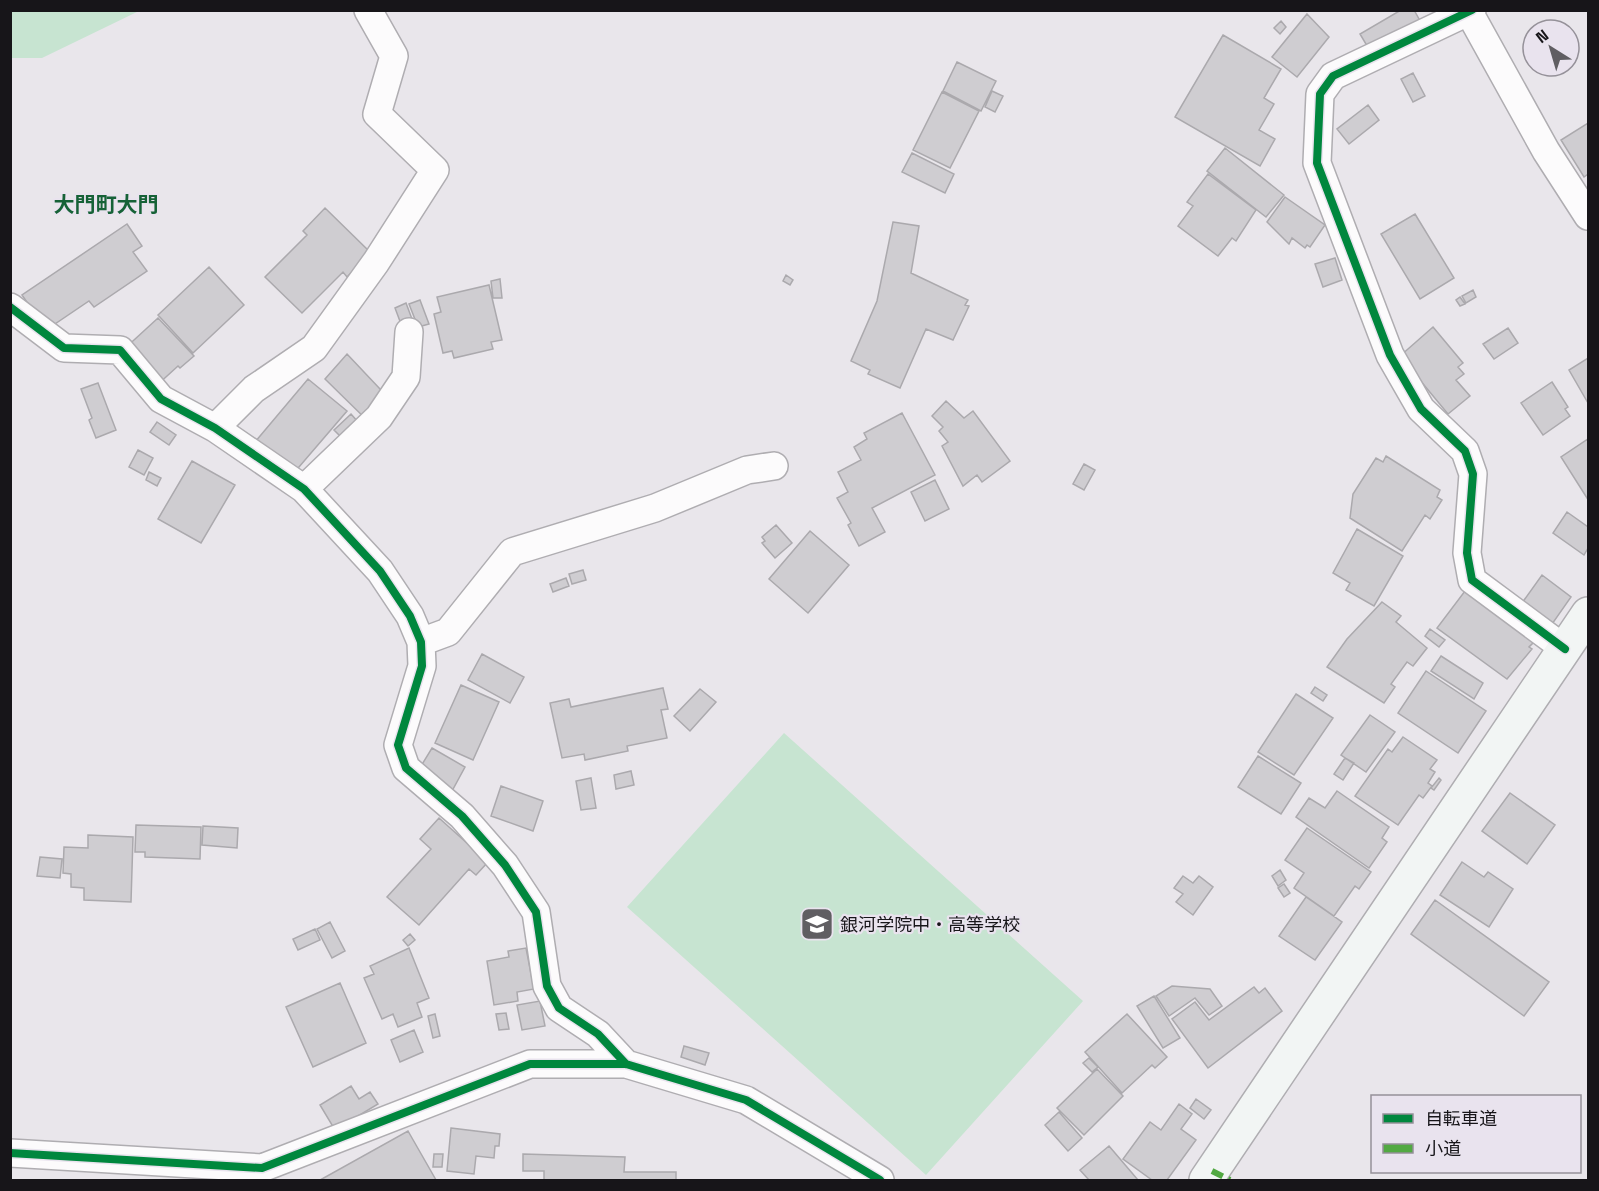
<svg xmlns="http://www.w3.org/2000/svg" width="1599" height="1191" viewBox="0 0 1599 1191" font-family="'Space Grotesk','Noto Sans JP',sans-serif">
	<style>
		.green { fill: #c7e4d1 }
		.building { fill: #cfcdd1; stroke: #aba9ad; stroke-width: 1.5 }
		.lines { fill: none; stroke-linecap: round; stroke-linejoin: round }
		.street-casing { stroke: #afadb1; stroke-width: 30 }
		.secondary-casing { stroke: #afadb1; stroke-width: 36 }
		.street { stroke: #fcfbfc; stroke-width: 27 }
		.secondary { stroke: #f2f5f4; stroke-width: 33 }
		.quiet { stroke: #52a942; stroke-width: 6; stroke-dasharray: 12 6; stroke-linecap: butt }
		.cycleway-casing { stroke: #e9e3ee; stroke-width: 11 }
		.cycleway { stroke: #00873e; stroke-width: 8 }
		.labels { text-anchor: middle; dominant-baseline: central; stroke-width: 4.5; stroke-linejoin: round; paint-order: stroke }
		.poi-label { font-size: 18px; fill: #171519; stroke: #e9e3ee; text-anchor: start }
		.quarter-label { font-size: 21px; font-weight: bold; fill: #166237; stroke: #e9e3ee }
	</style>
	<rect width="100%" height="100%" fill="#e9e6eb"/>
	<!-- green -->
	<path class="green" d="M10 11 11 10 139 11 42 58H11Z
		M784 733 1083 1001 926 1175 627 907Z"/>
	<!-- building -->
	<path class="building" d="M1401 10H1414L1424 28 1373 56 1360 34Z
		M1307 14 1329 37 1297 77 1272 57Z
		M1281 21 1286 27 1280 34 1274 28Z
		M1223 35 1281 69 1264 98 1274 104 1259 130 1275 139 1260 166 1175 117Z
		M957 62 996 81 981 111 943 91Z
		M1413 73 1425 96 1413 102 1401 79Z
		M992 91 1003 96 995 112 985 107Z
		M942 92 979 111 950 168 913 150Z
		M1368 105 1379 120 1349 144 1337 129Z
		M1588 123V174L1584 177 1561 140Z
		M1225 148 1284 195 1266 217 1207 171Z
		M912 153 954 174 945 193 902 172Z
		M1208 174 1256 210 1236 241 1232 238 1218 256 1178 226 1193 206 1187 202Z
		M1285 197 1325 225 1310 247 1307 245 1305 248 1292 238 1289 244 1267 222Z
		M325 208 371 253 347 277 343 272 302 313 265 277 307 235 303 231Z
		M1415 214 1454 278 1420 299 1381 234Z
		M893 222 919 226 911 273 968 300 965 305 969 306 953 340 926 329 900 388 868 374 870 370 851 361 877 301Z
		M127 224 142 246 133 252 147 271 94 307 89 301 46 330 22 295Z
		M1335 258 1342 280 1323 287 1315 264Z
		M209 267 244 305 193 353 158 315Z
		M786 275 793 280 790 285 783 281Z
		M500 279 502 298H493L491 281Z
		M489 285 502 340 491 342 493 349 454 358 452 351 443 353 434 314 441 312 437 297Z
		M1473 290 1476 297 1466 303 1462 296Z
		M1460 297 1465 304 1460 306 1456 300Z
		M420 300 429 324 418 327 409 304Z
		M406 303 415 327 404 332 395 308Z
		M158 318 194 356 180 368 178 366 155 387 122 351Z
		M1433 327 1463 363 1458 367 1464 374 1456 380 1470 396 1448 414 1400 356Z
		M1508 328 1518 343 1494 359 1483 344Z
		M347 354 397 407 376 429 325 379Z
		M1588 358V403L1569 370Z
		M308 379 347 411 293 474 255 442Z
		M1552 382 1568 407 1565 409 1570 416 1543 435 1521 403Z
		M98 383 116 430 96 438 89 420 92 418 81 389Z
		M946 401 964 418 973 411 1010 461 982 482 977 475 963 486 942 446 948 442 939 431 943 427 932 416Z
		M902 413 935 475 872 508 885 532 859 546 848 525 851 523 837 498 848 492 838 472 861 460 854 447 867 439 864 433Z
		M351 414 358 422 342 438 334 430Z
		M157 422 176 435 169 445 150 432Z
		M1588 439V497L1587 498 1561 457Z
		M138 450 153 458 144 475 129 467Z
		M1386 456 1440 490 1437 497 1442 500 1430 519 1425 515 1402 551 1350 518 1353 494 1376 458 1383 462Z
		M192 461 235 485 201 543 158 519Z
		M1084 464 1095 470 1084 490 1073 484Z
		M149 472 161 478 157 486 146 480Z
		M935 480 949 509 925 521 911 492Z
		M1567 512 1588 527V548L1584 555 1553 533Z
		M776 525 792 543 775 558 762 543 765 541 762 537Z
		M1357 529 1403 556 1374 606 1346 590 1350 583 1333 573Z
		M810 531 849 565 808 613 769 579Z
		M583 570 586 580 572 584 569 574Z
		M1542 575 1571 597 1550 627 1522 603Z
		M566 578 569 586 553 592 550 584Z
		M1465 591 1534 642 1529 647 1532 649 1507 679 1437 628Z
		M1382 602 1401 616 1396 622 1427 648 1413 666 1407 662 1391 684 1395 687 1384 703 1327 667 1347 639Z
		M1430 629 1445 640 1439 647 1425 636Z
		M482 654 524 677 510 703 468 680Z
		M1441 656 1483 683 1474 699 1431 671Z
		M1426 671 1486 711 1458 753 1398 713Z
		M461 685 499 702 473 760 435 743Z
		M1315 687 1327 695 1323 701 1311 693Z
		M663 688 668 709 661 710 667 738 627 746 628 751 585 760 584 754 562 758 550 703 569 699 571 707Z
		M700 689 716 702 690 731 674 716Z
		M1296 694 1333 718 1294 775 1258 752Z
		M1370 715 1395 732 1366 772 1341 755Z
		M1403 737 1437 760 1430 769 1435 772 1428 783 1432 786 1423 798 1419 795 1398 825 1355 796 1388 749 1392 752Z
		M432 748 465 767 452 791 418 771Z
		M1258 756 1301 783 1281 814 1238 787Z
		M1345 758 1354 763 1343 780 1334 774Z
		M631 771 634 785 616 789 614 775Z
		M591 778 596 808 581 810 576 781Z
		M1439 778 1441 780 1434 790 1431 788Z
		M501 786 543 801 533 831 491 816Z
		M1337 791 1389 827 1382 838 1387 842 1369 868 1296 817 1309 798 1325 808Z
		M1510 793 1555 825 1527 864 1482 831Z
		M439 818 488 862 476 875 469 869 419 925 387 897 431 849 420 839Z
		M136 825 201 827 200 859 145 857V852H135Z
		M203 826 238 828 237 848 202 845Z
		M1307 828 1371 872 1359 889 1355 886 1334 916 1294 888 1304 873 1285 860Z
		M88 835 133 837 131 902 84 900V888L71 887V874L63 873 64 847 88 848Z
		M40 857 62 859 60 878 37 876Z
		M1462 862 1484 877 1488 872 1513 889 1489 927 1440 895Z
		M1280 870 1286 880 1278 886 1272 876Z
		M1183 876 1193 883 1199 876 1213 887 1193 915 1176 902 1183 894 1174 888Z
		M1284 884 1290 893 1284 897 1278 888Z
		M1306 897 1342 922 1315 960 1279 936Z
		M1435 900 1549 982 1524 1016 1411 934Z
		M330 922 345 951 332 958 317 929Z
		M315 929 320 940 298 950 293 939Z
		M410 934 415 940 408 946 403 940Z
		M409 948 429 998 417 1003 422 1017 398 1027 393 1014 382 1019 364 978 374 974 370 966Z
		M526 948 534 989 517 992 518 1001 494 1005 487 961 509 957 508 951Z
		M340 983 366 1043 313 1067 286 1007Z
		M1172 986 1210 989 1222 1006 1209 1015 1195 998 1169 1016 1156 996Z
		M1254 987 1259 993 1265 988 1282 1011 1208 1068 1172 1019 1195 1002 1209 1020Z
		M1154 996 1180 1038 1163 1048 1137 1006Z
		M540 1001 545 1026 522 1030 517 1005Z
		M506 1013 509 1029 499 1030 496 1014Z
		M435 1014 440 1036 433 1038 428 1016Z
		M1127 1014 1167 1057 1155 1068 1152 1065 1122 1093 1085 1052Z
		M414 1030 423 1052 400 1062 391 1040Z
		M684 1046 709 1053 705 1065 681 1057Z
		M1089 1058 1098 1067 1092 1072 1083 1063Z
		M1097 1069 1123 1096 1084 1135 1057 1108Z
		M351 1086 359 1099 370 1092 378 1104 335 1130 320 1105Z
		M1196 1099 1211 1110 1204 1119 1190 1108Z
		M1179 1104 1192 1114 1181 1129 1196 1140 1167 1180H1152L1123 1159 1150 1122 1161 1130Z
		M1059 1112 1082 1138 1068 1151 1045 1125Z
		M451 1128 500 1134 499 1146H495L494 1158 476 1156 474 1174 447 1171Z
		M408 1131 436 1180H320Z
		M1109 1146 1138 1180H1089L1080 1170Z
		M434 1154H443L442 1167H433Z
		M523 1154 625 1157 624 1172H676V1180H544V1171H523Z"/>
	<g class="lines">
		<!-- street casing -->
		<g class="street-casing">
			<path id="street" d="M1472 10 1333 76 1320 94 1317 163 1390 355 1421 409 1465 451 1473 474 1467 553 1472 580 1565 649
				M1469 12 1546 151 1588 216
				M10 307 64 348 120 350 161 399 215 428 304 489 380 571 410 616 421 642 422 666 398 745 406 768 462 816 505 865 536 912 547 986 559 1008 598 1034 626 1064
				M215 428 254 389 314 348 376 262 435 170 377 114 394 56 368 10
				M304 489 379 417 406 377 409 332
				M421 642 448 632 512 552 655 508 747 470 774 466
				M10 1153 262 1168 530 1064H626L746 1100 880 1180"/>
		</g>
		<!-- secondary casing -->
		<g class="secondary-casing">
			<path id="secondary" d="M1206 1180 1588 614"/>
		</g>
		<!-- street -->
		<use href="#street" class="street"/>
		<!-- secondary -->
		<use href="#secondary" class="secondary"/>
		<!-- quiet -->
		<path class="quiet" d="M1212 1171 1230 1180"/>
		<!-- cycleway casing -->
		<g class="cycleway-casing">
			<path id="cycleway" d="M1472 10 1333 76 1320 94 1317 163 1390 355 1421 409 1465 451 1473 474 1467 553 1472 580 1565 649
				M10 307 64 348 120 350 161 399 215 428 304 489 380 571 410 616 421 642 422 666 398 745 406 768 462 816 505 865 536 912 547 986 559 1008 598 1034 626 1064
				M10 1153 262 1168 530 1064H626L746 1100 880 1180"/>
		</g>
		<!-- cycleway -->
		<use href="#cycleway" class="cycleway"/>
	</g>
	<!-- icons -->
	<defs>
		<g id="school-square" transform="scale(1.725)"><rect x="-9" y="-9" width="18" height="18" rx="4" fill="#605e62" stroke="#e9e3ee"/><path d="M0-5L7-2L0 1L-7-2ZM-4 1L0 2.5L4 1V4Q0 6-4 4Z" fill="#fff"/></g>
	</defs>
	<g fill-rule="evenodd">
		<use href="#school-square" x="817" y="924"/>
	</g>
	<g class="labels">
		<!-- poi labels -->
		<g class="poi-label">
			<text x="840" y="924">銀河学院中・高等学校</text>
		</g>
		<!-- quarter labels -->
		<g class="quarter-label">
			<text x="106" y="204">大門町大門</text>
		</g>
	</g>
	<!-- border -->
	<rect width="1599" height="1191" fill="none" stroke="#171519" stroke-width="24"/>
	<!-- legend -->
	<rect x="1371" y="1095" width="210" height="78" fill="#e9e3ee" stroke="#959199" stroke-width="1.5"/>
	<rect x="1383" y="1114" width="30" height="9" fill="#00873e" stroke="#959199" stroke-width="1.5"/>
	<text x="1425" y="1125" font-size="18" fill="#171519">自転車道</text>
	<rect x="1383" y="1144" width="30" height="9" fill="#52a942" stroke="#959199" stroke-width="1.5"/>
	<text x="1425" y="1155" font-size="18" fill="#171519">小道</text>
	<!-- north arrow -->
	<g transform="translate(1551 48) rotate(323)"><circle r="28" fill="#e9e3ee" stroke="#959199" stroke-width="1.5"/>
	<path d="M0-4.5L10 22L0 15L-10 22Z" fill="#605e62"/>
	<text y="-9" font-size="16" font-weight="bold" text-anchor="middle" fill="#171519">N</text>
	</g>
</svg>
